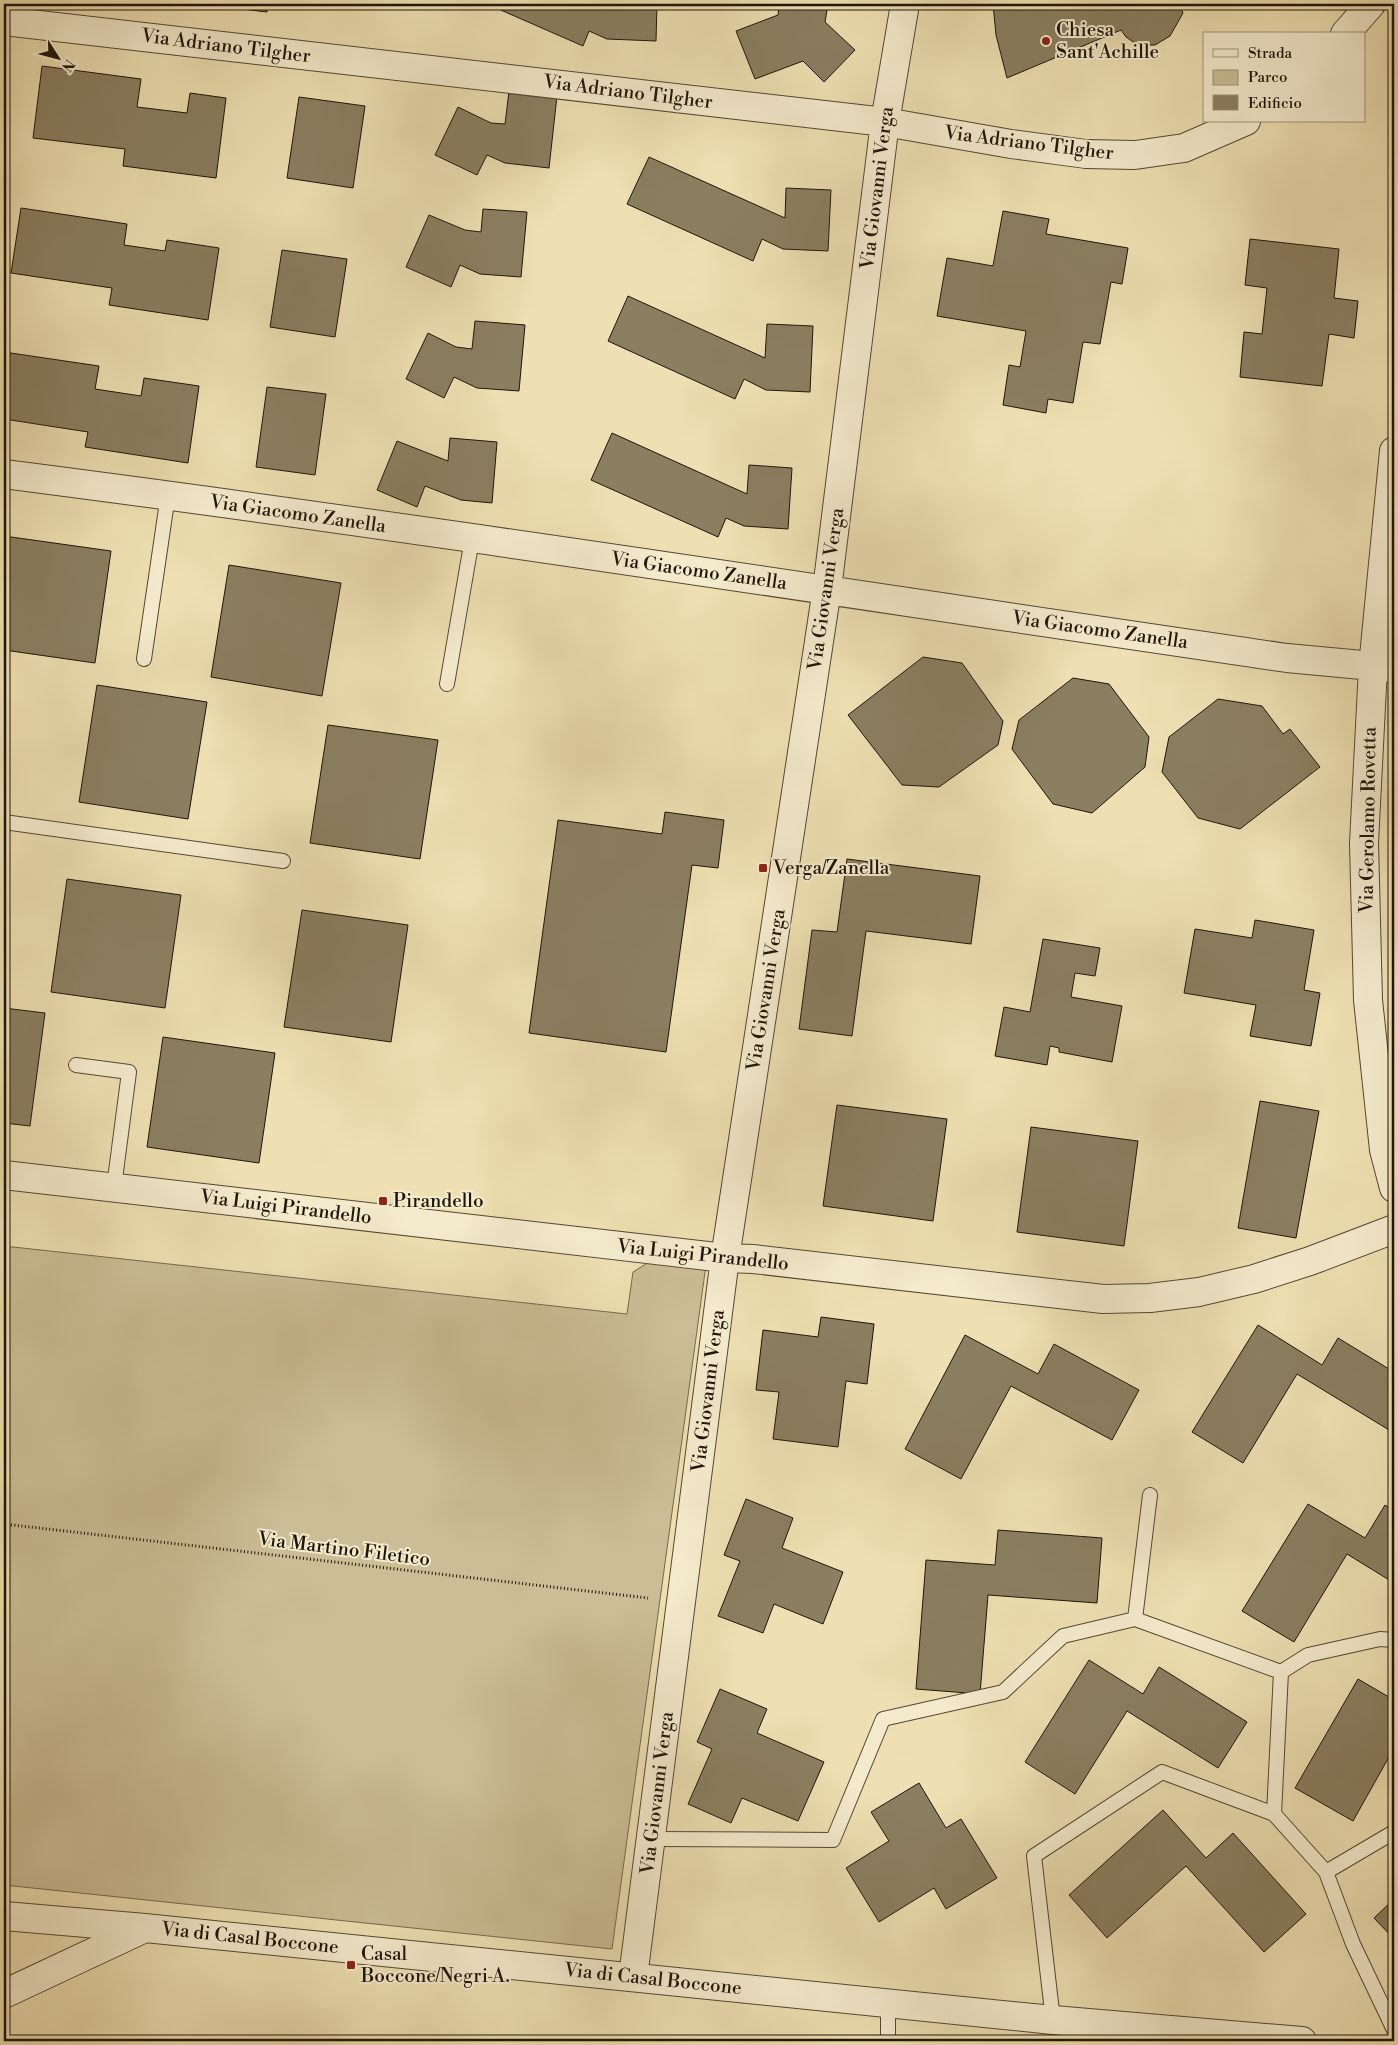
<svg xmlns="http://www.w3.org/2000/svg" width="1398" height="2045" viewBox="0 0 1398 2045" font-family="'Libre Bodoni',serif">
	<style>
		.green { fill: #cbbd95; stroke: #746950 }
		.building { fill: #8a7f61; stroke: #1e150a }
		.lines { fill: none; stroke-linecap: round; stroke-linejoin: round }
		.service-casing { stroke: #524834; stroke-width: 16 }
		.minor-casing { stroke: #524834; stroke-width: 30 }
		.tertiary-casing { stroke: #524834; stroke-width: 30 }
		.path { stroke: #1e150a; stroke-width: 3; stroke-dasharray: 1 2.5; stroke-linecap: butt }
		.service { stroke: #f4ebcd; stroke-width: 14 }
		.minor { stroke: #f4ebcd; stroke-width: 28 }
		.tertiary { stroke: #f4ebcd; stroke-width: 28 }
		.poi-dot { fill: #8f2418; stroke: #f4ebcd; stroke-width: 2 }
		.labels { text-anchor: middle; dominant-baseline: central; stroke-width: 4; stroke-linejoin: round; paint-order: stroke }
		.poi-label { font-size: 19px; fill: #1e150a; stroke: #f4ebcd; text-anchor: start }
		.street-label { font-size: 19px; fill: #1e150a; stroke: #f4ebcd }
	</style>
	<rect width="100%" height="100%" fill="#eee0b2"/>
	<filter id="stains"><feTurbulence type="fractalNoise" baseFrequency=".004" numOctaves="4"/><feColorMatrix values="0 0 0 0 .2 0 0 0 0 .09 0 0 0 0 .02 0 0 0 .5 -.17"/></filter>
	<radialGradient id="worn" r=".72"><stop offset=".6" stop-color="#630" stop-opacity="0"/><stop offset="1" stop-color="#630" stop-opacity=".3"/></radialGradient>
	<!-- green -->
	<path class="green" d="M4 1246 627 1314 633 1272 649 1262 706 1265 612 1949 4 1885Z"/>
	<!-- building -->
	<path class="building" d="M202 4H268L267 12Z
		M487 4H604L611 7V4H657L656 41 607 39 589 31 583 46Z
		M779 4H828L825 22 855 50 824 82 803 61 755 79 736 31 778 15Z
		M993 4H1179L1183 13 1170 36 1155 45H1138L1126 37 1121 30 1007 78 996 35Z
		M42 66 141 79 137 107 187 113 190 93 226 98 216 178 123 166 125 149 33 138Z
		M509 91 557 96 549 168 505 163 487 155 477 175 435 155 458 107 491 123 505 124Z
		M299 97 365 106 353 188 287 178Z
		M649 157 785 218 786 188 831 190 828 251 783 249 762 239 753 261 627 204Z
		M21 208 127 224 124 245 165 251 167 240 219 248 208 320 109 305 112 288 11 273Z
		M483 209 527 212 521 277 480 274 460 265 451 287 406 267 429 215 465 230 481 232Z
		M1003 211 1049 219 1046 234 1128 248 1122 284 1111 282 1100 344 1083 342 1073 403 1048 399 1046 413 1003 405 1009 365 1020 367 1026 331 937 316 947 258 993 266Z
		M1250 239 1339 249 1334 298 1358 301 1354 338 1329 334 1322 386 1240 377 1244 332 1262 334 1267 288 1245 285Z
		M282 250 347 259 335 337 270 327Z
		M628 296 765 358 767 324 813 326 810 392 766 390 744 379 735 399 608 341Z
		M475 321 525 325 519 391 477 388 454 377 444 398 406 379 428 333 456 347 472 349Z
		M4 352 99 366 95 389 141 396 144 378 199 386 188 463 85 447 88 432 4 419Z
		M267 387 326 394 315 475 256 467Z
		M612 433 747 494 749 465 792 468 788 529 744 526 726 518 718 537 591 480Z
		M450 438 497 442 492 503 461 500 425 486 417 507 377 490 397 441 448 461Z
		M4 536 111 551 95 663 4 650Z
		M229 565 341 583 322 696 211 677Z
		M923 657 962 663 1003 721 998 745 939 787 902 785 848 715Z
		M1073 678 1109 684 1149 737 1145 767 1092 813 1053 804 1012 749 1019 720Z
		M97 685 207 702 188 819 79 802Z
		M1218 699 1262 706 1283 734 1290 729 1320 767 1240 829 1198 818 1162 772 1169 737Z
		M328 725 438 740 420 859 310 843Z
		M665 812 724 820 718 868 692 865 666 1052 529 1033 558 820 662 834Z
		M847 859 980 876 971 944 866 931 852 1036 799 1029 812 930 837 932Z
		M67 879 181 895 165 1008 51 992Z
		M302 910 408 925 391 1042 284 1027Z
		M1255 920 1314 930 1304 990 1320 993 1311 1046 1250 1036 1256 1005 1184 993 1195 929 1252 938Z
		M1043 939 1100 948 1095 976 1075 973 1071 997 1122 1006 1112 1062 1059 1052V1048L1050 1046 1047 1065 995 1056 1004 1007 1030 1012Z
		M4 1008 45 1013 30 1126 4 1123Z
		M163 1037 275 1053 259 1163 147 1147Z
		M1260 1101 1319 1111 1296 1238 1238 1228Z
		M837 1105 947 1119 933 1221 823 1206Z
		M1031 1127 1138 1141 1124 1246 1017 1232Z
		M821 1317 874 1324 867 1384 846 1381 838 1447 773 1439 779 1392 756 1390 763 1330 818 1337Z
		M1258 1325 1322 1365 1338 1338 1394 1372V1433L1297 1374 1243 1463 1192 1432Z
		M965 1335 1038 1374 1054 1344 1139 1390 1112 1440 1011 1386 961 1479 905 1449Z
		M746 1499 793 1518 782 1548 843 1572 823 1624 774 1604 763 1633 718 1616 740 1561 724 1555Z
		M1308 1504 1365 1538 1385 1505 1394 1511V1583L1347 1554 1294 1642 1242 1611Z
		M998 1530 1102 1538 1097 1603 988 1595 980 1694 916 1689 926 1560 995 1565Z
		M1089 1660 1143 1694 1159 1667 1247 1722 1218 1768 1127 1711 1075 1794 1025 1762Z
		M1358 1679 1394 1700V1748L1353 1821 1295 1788Z
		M720 1689 767 1709 757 1733 824 1762 798 1821 742 1798 731 1823 688 1804 712 1749 697 1742Z
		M919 1783 946 1828 961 1819 997 1878 946 1909 934 1888 879 1922 846 1868 889 1841 871 1812Z
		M1163 1810 1206 1858 1233 1833 1306 1914 1264 1952 1186 1866 1107 1938 1069 1895Z
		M1394 1899V1939L1374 1918Z"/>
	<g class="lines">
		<!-- service casing -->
		<g class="service-casing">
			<path id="service" d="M144 659 168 495
				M447 684 472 539
				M4 822 283 861
				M76 1065 129 1072 114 1187
				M1135 1619 1150 1495
				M1274 1814 1281 1672 1308 1655 1380 1639 1394 1640
				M651 1839 833 1840 883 1719 1003 1692 1063 1636 1135 1619 1281 1672
				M1326 1872 1394 1832
				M1053 2020 1034 1856 1162 1772 1274 1814 1326 1872 1353 1944 1394 2030
				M888 2041V2004"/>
		</g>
		<!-- minor casing -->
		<g class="minor-casing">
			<path id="minor" d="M4 21 885 122 1011 144 1086 154 1135 155 1184 148 1246 121
				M1345 34 1371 4
				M1394 451 1373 667 1364 843 1368 1000 1384 1150 1394 1188
				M4 474C433 529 860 596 1287 658L1394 668
				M4 1175 725 1258 753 1259 1103 1299 1150 1298 1199 1292 1254 1279 1310 1261 1394 1229
				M633 1977 725 1258 827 589 885 122 905 4
				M4 1994 145 1928"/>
		</g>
		<!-- tertiary casing -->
		<g class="tertiary-casing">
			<path id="tertiary" d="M4 1916 145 1928 1053 2020 1302 2041"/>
		</g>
		<!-- path -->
		<path class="path" d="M4 1524 648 1598"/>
		<!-- service -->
		<use href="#service" class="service"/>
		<!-- minor -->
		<use href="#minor" class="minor"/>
		<!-- tertiary -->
		<use href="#tertiary" class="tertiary"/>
	</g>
	<!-- markers -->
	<g class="poi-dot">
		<circle cx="1046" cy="41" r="5"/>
		<rect x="758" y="863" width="10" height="10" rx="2.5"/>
		<rect x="378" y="1196" width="10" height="10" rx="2.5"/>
		<rect x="346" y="1960" width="10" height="10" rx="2.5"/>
	</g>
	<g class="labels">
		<!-- poi labels -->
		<g class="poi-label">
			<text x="1056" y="30">Chiesa<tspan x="1056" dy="22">Sant'Achille</tspan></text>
			<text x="773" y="868">Verga/Zanella</text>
			<text x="393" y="1201">Pirandello</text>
			<text x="361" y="1954">Casal<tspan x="361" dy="22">Boccone/Negri A.</tspan></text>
		</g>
		<!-- street labels -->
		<g class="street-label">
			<text transform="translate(226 46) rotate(7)">Via Adriano Tilgher</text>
			<text transform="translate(628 92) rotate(7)">Via Adriano Tilgher</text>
			<text transform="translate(1029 143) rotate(7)">Via Adriano Tilgher</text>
			<text transform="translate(877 188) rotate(-83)">Via Giovanni Verga</text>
			<text transform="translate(298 514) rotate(8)">Via Giacomo Zanella</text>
			<text transform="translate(699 571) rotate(8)">Via Giacomo Zanella</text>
			<text transform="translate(826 589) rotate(-82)">Via Giovanni Verga</text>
			<text transform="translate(1100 630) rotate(8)">Via Giacomo Zanella</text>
			<text transform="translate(1368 820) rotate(-89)">Via Gerolamo Rovetta</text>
			<text transform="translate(766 990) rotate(-81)">Via Giovanni Verga</text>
			<text transform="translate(286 1207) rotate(7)">Via Luigi Pirandello</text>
			<text transform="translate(703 1255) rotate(6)">Via Luigi Pirandello</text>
			<text transform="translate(708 1391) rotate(-83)">Via Giovanni Verga</text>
			<text transform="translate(344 1549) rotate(7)">Via Martino Filetico</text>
			<text transform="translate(657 1793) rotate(-83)">Via Giovanni Verga</text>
			<text transform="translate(250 1938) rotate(6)">Via di Casal Boccone</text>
			<text transform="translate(653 1979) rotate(6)">Via di Casal Boccone</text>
		</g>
	</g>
	<!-- margin -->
	<rect width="1398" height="2045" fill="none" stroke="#eee0b2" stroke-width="20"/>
	<rect x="5" y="5" width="1388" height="2035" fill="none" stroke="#1e150a" stroke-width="2.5"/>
	<rect x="10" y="10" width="1378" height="2025" fill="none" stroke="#1e150a"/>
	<!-- legend -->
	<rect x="1203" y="32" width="162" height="90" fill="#f4ebcd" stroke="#9e957f"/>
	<rect x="1213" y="49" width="25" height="8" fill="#f4ebcd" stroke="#9e957f"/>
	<text x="1248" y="58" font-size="15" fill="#1e150a">Strada</text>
	<rect x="1213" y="70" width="25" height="15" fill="#cbbd95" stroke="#9e957f"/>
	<text x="1248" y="82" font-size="15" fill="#1e150a">Parco</text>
	<rect x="1213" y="95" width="25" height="15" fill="#8a7f61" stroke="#9e957f"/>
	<text x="1248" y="108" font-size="15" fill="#1e150a">Edificio</text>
	<!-- north arrow -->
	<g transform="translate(58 58) rotate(126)" stroke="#f4ebcd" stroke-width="4" paint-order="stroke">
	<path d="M0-4L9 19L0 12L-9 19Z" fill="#1e150a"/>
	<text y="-8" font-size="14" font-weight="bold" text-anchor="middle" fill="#1e150a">N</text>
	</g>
	<rect width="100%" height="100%" filter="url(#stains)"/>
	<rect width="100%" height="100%" fill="url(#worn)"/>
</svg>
